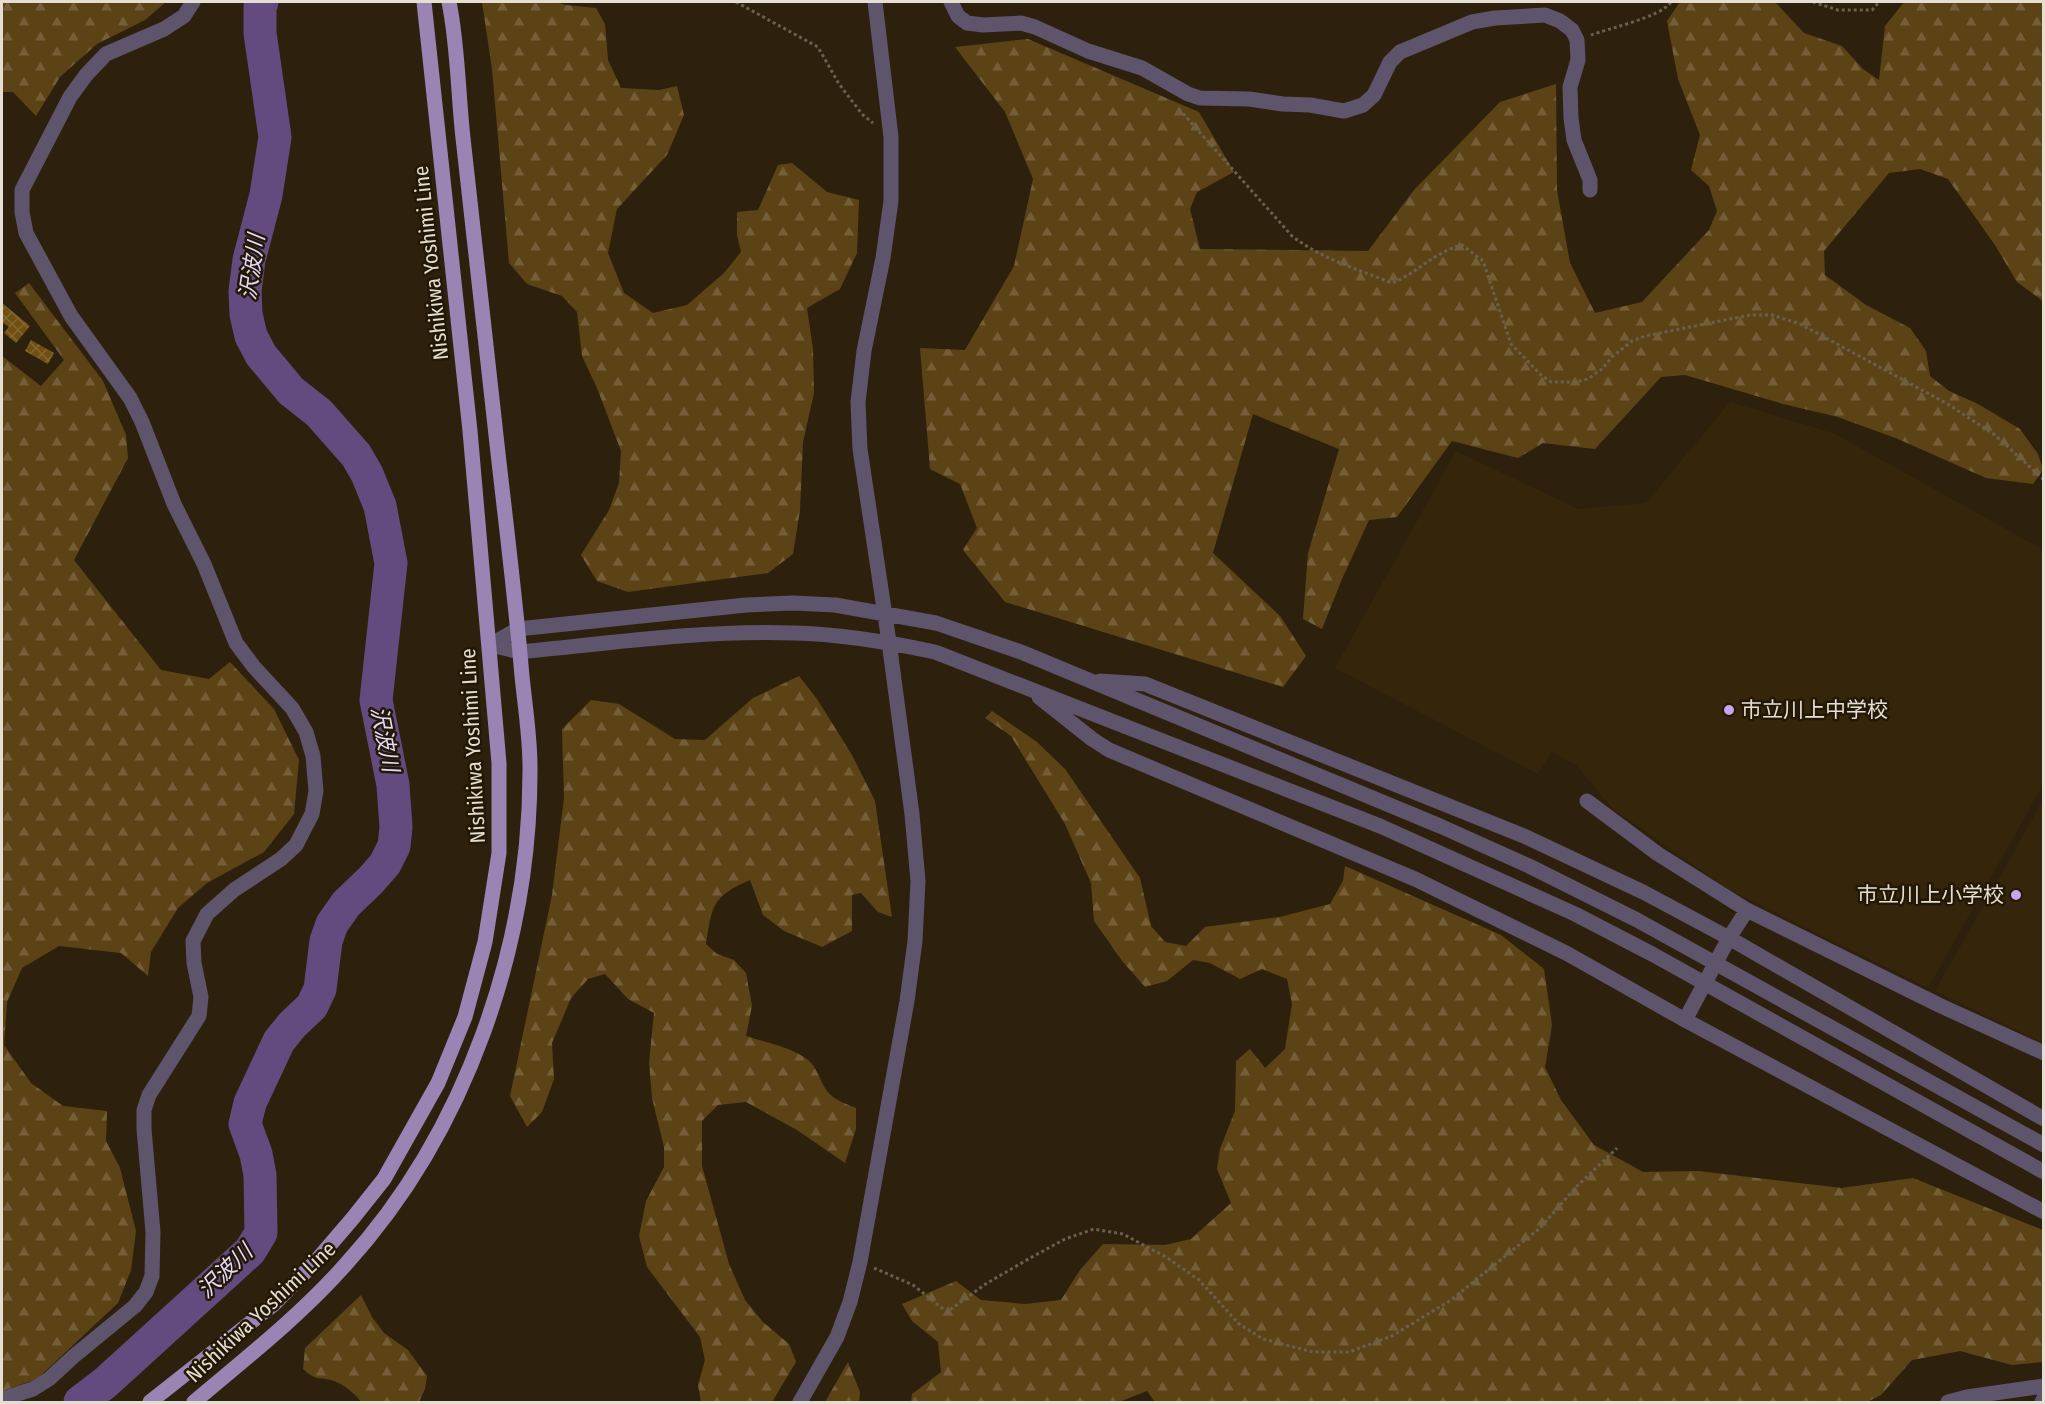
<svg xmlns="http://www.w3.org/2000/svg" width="2045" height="1404" viewBox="0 0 2045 1404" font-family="'Fira Sans Condensed','Noto Sans JP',sans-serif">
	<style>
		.built { fill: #35250b }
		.forest { fill: url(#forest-firs) }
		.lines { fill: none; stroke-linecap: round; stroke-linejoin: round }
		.river { stroke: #634b80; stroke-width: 33 }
		.building { fill: url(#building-cross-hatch) }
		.path { stroke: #6a604f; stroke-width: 3; stroke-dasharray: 3 3; stroke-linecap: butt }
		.minor { stroke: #5e546c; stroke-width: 15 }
		.major { stroke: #9984b4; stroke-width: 15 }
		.minor-bridge { stroke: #5e546c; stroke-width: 15 }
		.poi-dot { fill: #c6a6f0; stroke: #231805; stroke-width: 2 }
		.labels { text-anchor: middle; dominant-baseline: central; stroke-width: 5; stroke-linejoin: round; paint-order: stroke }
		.street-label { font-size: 21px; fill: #e6ded2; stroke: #231805 }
		.poi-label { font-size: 21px; fill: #e6ded2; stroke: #231805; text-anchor: start }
		.water-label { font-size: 22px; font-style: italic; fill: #e4d7f8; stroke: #231805 }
	</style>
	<defs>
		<pattern id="forest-firs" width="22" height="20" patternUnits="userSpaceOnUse" patternTransform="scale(1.5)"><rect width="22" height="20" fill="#5c4316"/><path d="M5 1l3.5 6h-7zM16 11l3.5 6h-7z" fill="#735e37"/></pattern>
		<pattern id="building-cross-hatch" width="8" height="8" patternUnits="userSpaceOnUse" patternTransform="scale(1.5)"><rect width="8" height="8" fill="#704f11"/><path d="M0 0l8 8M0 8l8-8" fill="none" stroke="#846833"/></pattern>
	</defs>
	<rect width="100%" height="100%" fill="#2d210e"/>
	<!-- built -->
	<path class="built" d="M1730 402 1833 433 2040 548 2044 556 2043 785 1928 988 1728 889 1613 809 1576 765 1552 752 1538 774 1335 668 1456 451 1578 509 1646 503Z
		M2043 800V1043L1935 991Z"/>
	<!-- forest -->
	<path class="forest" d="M2 2H166L145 20 97 44 60 77 36 116 13 92H2Z
		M482 2H556L566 5 596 8 605 24 608 60 621 88 659 90 677 86 684 115 667 155 617 209 608 253 624 293 653 313 687 305 724 273 741 252 737 235V212L758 210 778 165 792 163 827 192 859 200 857 253 840 289 807 308 813 349 814 393 803 442 800 510 793 554 768 573 628 592 597 581 581 555 609 510 619 483 621 451 597 388 582 356 577 312 562 296 527 284 509 263 492 69Z
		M1680 2H1775L1804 33 1842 46 1863 69 1879 80 1885 26 1904 2H2043V301L2017 282 1995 245 1948 179 1920 169 1889 173 1824 251 1825 275 1866 305 1910 328 1926 351 1930 376 1949 391 1978 404 2020 429 2038 454 2043 470 2033 484 1986 478 1898 439 1838 417 1783 404 1685 375 1661 377 1595 449 1543 443 1518 458 1452 441 1397 517 1369 520 1342 579 1322 629 1303 619 1308 553 1339 449 1253 414 1213 553 1280 616 1306 656 1283 687 1005 602 963 550 977 528 960 484 930 469 920 348 965 350 1014 266 1033 179 1005 112 955 47 1028 39 1199 112 1234 172 1197 192 1190 209 1200 249 1368 251 1414 190 1500 102 1556 84 1557 190 1570 263 1595 313 1642 302 1709 230 1717 211 1709 186 1691 170 1700 135 1678 79 1667 21Z
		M29 283 103 381 126 435 128 458 74 560 161 670 209 679 230 662 274 709 299 760 294 814 264 852 207 883 178 908 151 952 148 976 121 953 59 946 22 968 7 1002 4 1045 31 1083 63 1106 107 1111 106 1141 120 1168 136 1231 131 1270 118 1303 37 1379 2 1391V356L41 386 64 360 15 293Z
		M799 676 817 699 852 755 875 801 892 917 878 912 861 893 852 895V931L822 947 784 931 763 915 750 880C712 896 712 906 706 944L717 954 734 960 746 973 752 1006 746 1036C764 1042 794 1048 808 1060 817 1068 819 1078 825 1088 831 1099 844 1103 856 1108V1129L845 1163 797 1130 746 1102 718 1105 702 1121V1166L729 1264 745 1300 763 1322 789 1344 796 1362 772 1402H701L698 1385 705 1360 700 1337 647 1267 639 1236 646 1201 664 1167V1147L652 1098 649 1062 654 1013 628 999 605 974 588 979 571 998 552 1043 554 1079 542 1112 527 1127 510 1096 552 895 564 798 562 729 591 700 619 704 675 739 705 740 753 698Z
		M992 711 1037 742 1065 769 1140 878 1151 926 1165 942 1186 946 1205 927 1280 917 1330 904 1343 881 1345 866 1501 935 1544 969 1552 1025 1545 1067 1561 1100 1594 1145 1643 1172 1699 1171 1842 1188 1913 1178 2043 1230V1362L2012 1365 1960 1351 1912 1360 1881 1395 1867 1402H1155L1147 1391 1119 1402H911L912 1394 941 1372 938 1342 912 1321 902 1304 956 1281 981 1300 1025 1304 1061 1300 1080 1270 1103 1244 1165 1245 1191 1239 1231 1203 1217 1169 1220 1149 1235 1111 1236 1061 1250 1049 1265 1068 1285 1049 1292 1004 1287 979 1262 969 1240 979 1210 963 1193 960 1167 981 1145 987 1123 962 1094 921 1091 883 1065 824 1011 736 985 718Z
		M361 1295 372 1317 384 1333 408 1350 427 1376 425 1389 419 1402H361C356 1394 343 1384 334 1381 319 1376 317 1382 303 1369L305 1348Z
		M848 1362 860 1392 859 1402H825Z"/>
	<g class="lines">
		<!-- river -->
		<path class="river" d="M80 1402 105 1383 250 1251 261 1233 260 1175 256 1154 245 1124 250 1103 279 1041 292 1025 312 1006 320 989 326 941 332 924 346 904 371 880 385 864 394 846 396 827 393 785 376 700 391 563 380 506 367 474 356 455 319 413 291 391 261 355 251 336 246 314 245 291 249 260 266 195 275 137 260 33V7L262 2"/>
	</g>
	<!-- building -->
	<path class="building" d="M2 303 30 326 16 343 4 333 9 327 2 322Z
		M31 340 54 353 48 364 25 351Z"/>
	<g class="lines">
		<!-- path -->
		<path class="path" d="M736 2 818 47 839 84 862 114 873 123
			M1813 2 1838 10H1872L1879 2
			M1591 35C1610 28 1661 17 1671 2
			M1179 109 1292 236C1322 259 1357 269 1392 283 1418 273 1432 253 1462 245L1483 261 1511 344 1541 375 1551 382H1576L1588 379 1602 369 1613 356 1632 341 1645 336 1750 315H1772L1800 324 1946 403 1995 435 2044 480
			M874 1268 913 1285 947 1312 987 1283 1032 1257 1065 1239 1094 1229 1123 1234 1166 1257 1199 1280 1239 1324 1263 1339 1313 1352H1349L1392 1336 1451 1300 1540 1228 1576 1187 1617 1148"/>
		<!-- minor -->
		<path class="minor" d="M951 2 958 16 967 23 983 25 1021 23 1035 27 1088 51 1142 68 1188 94 1200 98 1249 99 1283 104 1310 105 1344 111 1363 105 1374 95 1390 62 1400 52 1472 22 1495 18 1545 15 1560 21 1572 30 1577 40 1578 60 1570 87 1571 118 1574 140 1590 180V190
			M490 645 518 629 746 605 793 603 835 605 936 623 1021 652 1440 826 1529 866 1637 920 2044 1145
			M490 645 520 652C611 643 703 630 794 633 842 634 888 642 935 652L1380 826 1575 914 1652 954 2044 1172
			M1100 681 1145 684 1524 836 1643 892 1729 938 2044 1119
			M1039 697 1092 739 1109 750 1415 879 1566 953 1685 1020 2044 1212
			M1587 801 1658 854 1747 910 1941 1006 2044 1053
			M1729 938 1747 910
			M2 1399 33 1389 49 1379 74 1356 135 1306 146 1292 152 1276 153 1232 144 1129V1110L149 1095 199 1016 201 997 194 963 193 941 207 914 234 890 281 859 296 845 312 814 316 791 313 756 306 732 292 708 254 667 236 643 204 564 174 504 142 422 130 398 71 316 26 233 22 212V190L70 97 86 75 106 54 164 29 184 16 193 2
			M800 1402 837 1337 850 1302 860 1262 907 1001 915 941 918 881 912 814 889 642 860 449 858 402 864 351 883 258 891 201V137L875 2
			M1948 1402 1967 1397 2044 1386
			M2042 1402 2044 1398"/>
		<!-- major -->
		<path class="major" d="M150 1402 274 1304 317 1260 353 1218 384 1179 438 1083 465 1017 485 942 499 853V763L470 431 424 2
			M194 1402C246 1358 301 1315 346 1264 466 1132 531 945 530 767 530 737 525 706 522 676 515 593 504 509 495 426 485 330 474 234 463 138 458 93 458 46 449 2"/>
		<!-- minor-bridge -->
		<path class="minor-bridge" d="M1685 1020 1729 938"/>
	</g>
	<!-- markers -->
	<g class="poi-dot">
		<circle cx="1729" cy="710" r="6"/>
		<circle cx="2016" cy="895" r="6"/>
	</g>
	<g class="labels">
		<!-- street labels -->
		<g class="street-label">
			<text transform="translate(431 263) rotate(-96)">Nishikiwa Yoshimi Line</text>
			<text transform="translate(473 746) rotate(-93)">Nishikiwa Yoshimi Line</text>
			<text transform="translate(261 1312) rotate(-43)">Nishikiwa Yoshimi Line</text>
		</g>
		<!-- poi labels -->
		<g class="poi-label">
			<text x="1741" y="710">市立川上中学校</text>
			<text x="2004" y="895" text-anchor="end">市立川上小学校</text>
		</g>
		<!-- water labels -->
		<g class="water-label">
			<text transform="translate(252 267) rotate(-82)">沢波川</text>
			<text transform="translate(385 739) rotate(79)">沢波川</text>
			<text transform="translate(225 1271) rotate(-44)">沢波川</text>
		</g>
	</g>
	<!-- border -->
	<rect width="2045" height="1404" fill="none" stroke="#e6ded2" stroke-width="6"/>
</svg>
